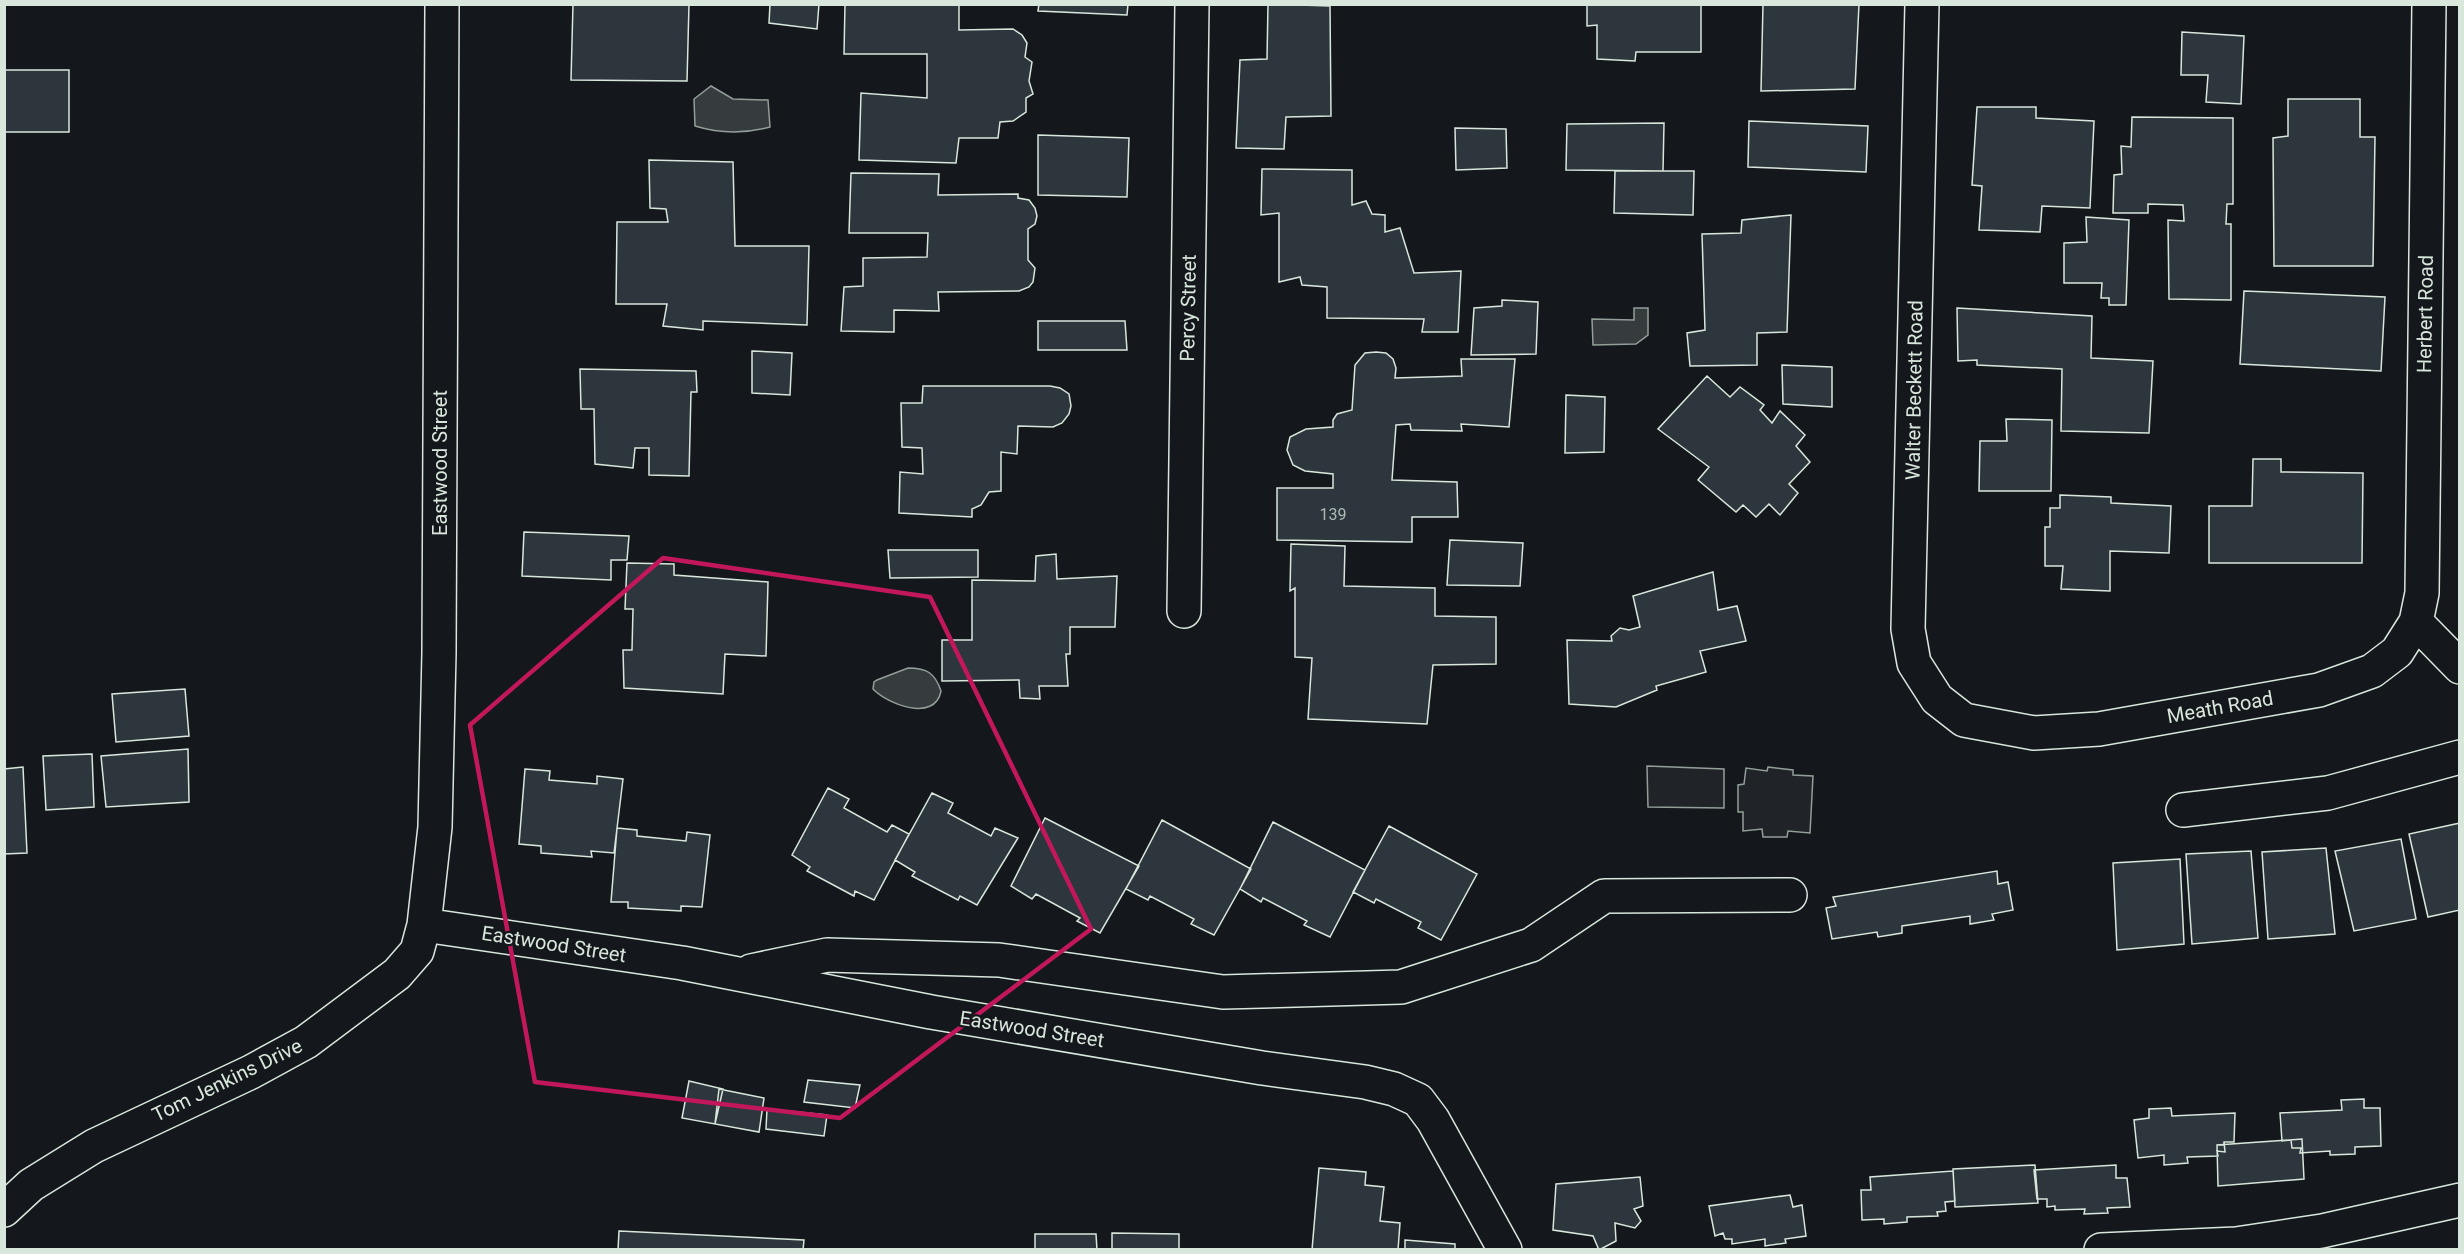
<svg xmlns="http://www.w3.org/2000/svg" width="2464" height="1254" viewBox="0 0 2464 1254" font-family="Roboto,sans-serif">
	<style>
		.green { fill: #202428; stroke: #939e99; stroke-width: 1.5 }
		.water { fill: #363b3e; stroke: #939e99; stroke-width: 1.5 }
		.building { fill: #2c363c; stroke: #d8e6dc; stroke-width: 1.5 }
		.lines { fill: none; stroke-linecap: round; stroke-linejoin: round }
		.minor-casing { stroke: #d8e6dc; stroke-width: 36 }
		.minor { stroke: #14181c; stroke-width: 33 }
		.marked { fill: none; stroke: #c2185b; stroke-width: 4.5; stroke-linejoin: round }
		.labels { text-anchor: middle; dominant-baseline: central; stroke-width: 4.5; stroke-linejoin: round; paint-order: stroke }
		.number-label { font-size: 16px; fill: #adbab4 }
		.street-label { font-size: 20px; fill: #d8e6dc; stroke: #14181c }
	</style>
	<rect width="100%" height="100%" fill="#14181c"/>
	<!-- green -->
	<path class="green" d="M1647 766 1724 769V808L1648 807Z
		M1768 767 1793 770V775L1813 776 1810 833 1788 831 1787 837H1763L1762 829 1743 831V812H1738V785L1744 784 1746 768 1767 771Z"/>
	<!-- water -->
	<path class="water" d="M711 86 733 99 768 100 770 127C744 134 721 134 695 126L694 99Z
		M1634 308H1648V335L1636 344 1593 345 1592 319 1634 320Z
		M908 668C927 668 935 673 941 691 935 723 887 704 873 689L874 682 877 680Z"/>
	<!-- building -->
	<path class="building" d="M573 4H689L687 81 571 80Z
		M770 4H819L817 29 769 23Z
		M845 4H959V30L1013 29 1022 35 1027 43 1025 57 1032 62 1029 81 1033 94 1026 98V112L1013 121 1000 122 998 138H959L956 163 859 160 861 93 927 98V54H844Z
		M1039 4H1128L1127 15 1038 11Z
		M1268 4 1330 6 1331 116 1286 117 1284 149 1236 148 1240 60 1267 59Z
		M1587 4H1701V52H1636L1635 61 1597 59V25L1587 26Z
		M1763 4H1859L1855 89 1761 91Z
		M2182 32 2244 36 2241 104 2206 102 2208 75H2181Z
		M4 70H69V132H4Z
		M2288 99H2360V137H2375L2373 266H2274L2273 138 2288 136Z
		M1977 107H2036V118L2094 121 2090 208 2042 206 2040 232 1979 230 1982 186 1972 185Z
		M2132 117 2233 118V204H2227L2226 224H2231V300L2169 299 2168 220 2184 221 2183 205 2148 204V213H2113L2114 175 2122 174 2121 146 2131 147Z
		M1749 121 1868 126 1866 172 1748 167Z
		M1664 123 1663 171 1566 170 1567 124Z
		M1455 128 1506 129 1507 168 1456 170Z
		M1038 135 1129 138 1127 197 1038 195Z
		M649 160 733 162 735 246H809L807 325 703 321V330L663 326 667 304H616L617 222H668L666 209 650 208Z
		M1262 169 1352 170V205L1366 201 1372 214 1385 215V232L1400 228 1414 273 1461 271 1458 332H1422L1424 319 1327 318V287L1302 285 1300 277 1279 282V213L1261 215Z
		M1615 171H1694L1693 215 1614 213Z
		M851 173 939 174 938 195 1018 194V198L1029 200 1035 208 1037 216 1035 224 1028 229V260L1035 268 1033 282 1029 287 1019 291 938 292 939 311 894 310V332L841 331 844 287 863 286V258L927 257 928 233H849Z
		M1791 215 1787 332 1757 333V365L1690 366 1687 333 1705 330 1702 234 1741 233 1742 220Z
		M2086 217 2129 220 2126 305H2109V298H2101L2102 283H2064V243L2087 242Z
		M2244 291 2385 297 2381 371 2240 364Z
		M1502 300 1538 302 1536 354 1471 355 1474 308 1502 306Z
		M1957 308 2092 316 2091 358 2153 361 2149 433 2061 431 2062 369 1977 365V360L1958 361Z
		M1038 321H1125L1127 350H1038Z
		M752 351 792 353 790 395 752 393Z
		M1376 352 1386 353 1393 359 1396 368 1395 378 1462 376 1461 359H1515L1509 427 1461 424 1462 431 1411 430 1410 424 1396 425 1392 480 1457 482 1458 517H1412V542L1277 540V488H1333V474L1305 471 1293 465 1287 450 1290 437 1306 429 1333 427V420L1337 414 1352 410 1355 365 1365 353Z
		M1782 365 1832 367V407L1783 404Z
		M580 369 696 371 697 392H691L689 476 649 475V448H635L633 468 595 464 594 409H581Z
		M1707 376 1730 397 1740 387 1764 405 1760 410 1772 423 1780 411 1805 435 1796 446 1810 462 1789 484 1798 493 1780 515 1769 504 1756 517 1743 505 1736 512 1698 480 1709 467 1658 429Z
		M923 386H1050L1060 388 1069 394 1071 406 1069 414 1062 423 1053 427 1018 426 1017 454 1001 452V491L989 492 981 505 972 509V517L899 513 900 472 923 474 922 448 902 447 901 403H922Z
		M1566 395 1605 397 1604 452 1565 453Z
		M2006 419 2052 420 2051 491H1979L1980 441H2007Z
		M2253 459H2281V472L2363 473 2362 563H2209V506H2252Z
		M2060 495 2111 497V503L2171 506 2169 553 2110 551V591L2061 589 2063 566H2045V527H2050V508H2060Z
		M524 532 629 536 627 560H611V580L522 576Z
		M1450 540 1523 543 1520 586 1447 585Z
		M1291 544 1345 546 1344 586 1435 588V616L1496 617V664L1433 665 1427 724 1308 719 1312 658 1295 657V588L1290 591Z
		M888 550H978V577L890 578Z
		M1056 554 1057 579 1117 576 1115 627H1070V654H1066L1068 686H1039L1040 699 1020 698 1019 680 942 681V640H972V580L1035 581 1036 556Z
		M627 563 674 564V575L768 582 766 656 725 654 723 694 624 688 623 650H632L633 609H625Z
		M1713 572 1718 610 1737 606 1746 641 1700 651 1706 672 1656 686 1657 690 1616 707 1569 704 1567 640 1612 641 1611 636 1620 628 1629 630 1640 627 1633 596Z
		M185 689 189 736 116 742 112 694Z
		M188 749 189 802 106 807 101 756Z
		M92 754 94 807 46 810 43 756Z
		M23 767 27 853 4 854V769Z
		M525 769 550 771 549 780 597 784V776L623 779 614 853 591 851 592 857 541 853V846L519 844Z
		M828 788 849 799 844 808 887 832 892 825 909 834 874 900 855 891 854 896 807 871 810 867 792 855Z
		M932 793 953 803 948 813 991 836 995 828 1018 838 977 905 960 896 958 900 912 876 915 872 895 860Z
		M1045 818 1139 866 1100 933 1077 921 1080 918 1036 894 1032 899 1011 886Z
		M1162 820 1251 869 1214 935 1191 924 1194 919 1150 896 1148 900 1126 889Z
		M1273 822 1365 870 1330 937 1304 925 1307 921 1263 898 1261 902 1240 889Z
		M2460 823V910L2428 917 2409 834Z
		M1389 826 1477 874 1441 940 1418 928 1421 922 1376 899 1374 903 1353 892Z
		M617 828 637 830V836L686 841 687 832 710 835 702 907 681 906V911L628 908V902H611Z
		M2401 839 2416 919 2354 931 2335 851Z
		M2326 848 2335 934 2268 939 2262 852Z
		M2251 851 2258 938 2192 944 2186 854Z
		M2180 859 2184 944 2117 950 2113 863Z
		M1997 871 1998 884 2008 882 2013 910 1992 914 1994 920 1970 924V916L1902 926V933L1878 937 1877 932 1832 939 1826 908 1836 906 1833 897Z
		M808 1080 860 1085 855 1108 804 1102Z
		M689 1081 723 1089 715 1124 682 1118Z
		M719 1089 764 1098 759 1132 715 1124Z
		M2364 1099V1108H2380L2381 1146 2355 1147V1154L2330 1155V1151L2300 1153 2301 1148H2292L2291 1140 2282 1141 2280 1113 2342 1110 2341 1100Z
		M2171 1108 2172 1116 2235 1113 2234 1142H2224L2225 1152 2217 1151 2218 1156 2187 1157 2188 1163 2164 1165V1155L2138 1158 2134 1120 2149 1118V1109Z
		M767 1109 827 1115 824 1136 766 1129Z
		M2302 1139 2304 1179 2218 1186 2217 1145Z
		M2035 1165 2038 1203 1955 1207 1953 1169Z
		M2116 1165V1178H2127L2130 1207 2107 1208 2108 1213 2084 1214 2085 1209 2055 1210V1206L2047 1207V1199H2037L2034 1170Z
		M1319 1168 1366 1172 1365 1185 1384 1187 1380 1221 1400 1223 1398 1250H1312Z
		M1953 1171 1955 1201 1945 1202 1946 1211 1937 1212 1938 1216 1907 1217V1222L1884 1224V1219L1862 1220 1861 1190H1871L1870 1177Z
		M1640 1177 1643 1206 1634 1209 1641 1221 1635 1228 1615 1223 1616 1241 1599 1250 1593 1236 1553 1230 1556 1184Z
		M1790 1195 1793 1207 1802 1205 1806 1236 1785 1239 1786 1243 1765 1246V1239L1732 1244V1239H1725L1723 1233 1715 1236 1709 1206Z
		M619 1231 804 1240 803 1250H618Z
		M1112 1233 1179 1234V1250H1112Z
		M1035 1234H1096L1097 1250H1035Z
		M1405 1240 1455 1244V1250H1405Z"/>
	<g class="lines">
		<!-- minor casing -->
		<g class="minor-casing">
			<path id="minor" d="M1922 4 1908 629 1914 663 1937 699 1964 720 2034 733 2099 729 2319 690 2372 671 2397 652 2416 622 2422 593 2429 4
				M1184 611 1192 4
				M2416 622 2460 667
				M2183 810 2328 793 2460 757
				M424 925 682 963 931 1012 1262 1068 1365 1082 1394 1089 1418 1100 1433 1120 1505 1250
				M751 971 827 955 999 960 1223 992 1401 987 1531 945 1604 896 1790 895
				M4 1210 31 1185 94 1146 251 1072 306 1042 397 974 417 951 424 925 435 827 439 653 442 4
				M2101 1250 2236 1244 2322 1231 2460 1200"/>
		</g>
		<!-- minor -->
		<use href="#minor" class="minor"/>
	</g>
	<!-- marked area -->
	<path class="marked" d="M663 558 930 597 1091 929 840 1118 535 1082 470 725Z"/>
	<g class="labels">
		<!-- number labels -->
		<g class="number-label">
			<text x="1333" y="514">139</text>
		</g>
		<!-- street labels -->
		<g class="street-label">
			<text transform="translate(1188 308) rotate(-89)">Percy Street</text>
			<text transform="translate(2425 314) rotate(-89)">Herbert Road</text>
			<text transform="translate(1914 390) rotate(-89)">Walter Beckett Road</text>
			<text transform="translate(440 463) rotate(-90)">Eastwood Street</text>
			<text transform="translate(2220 707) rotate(-10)">Meath Road</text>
			<text transform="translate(554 944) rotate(9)">Eastwood Street</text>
			<text transform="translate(1032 1029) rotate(9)">Eastwood Street</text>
			<text transform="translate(227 1080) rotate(-26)">Tom Jenkins Drive</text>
		</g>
	</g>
	<!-- border -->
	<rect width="2464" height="1254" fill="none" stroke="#d8e6dc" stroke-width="12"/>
</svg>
